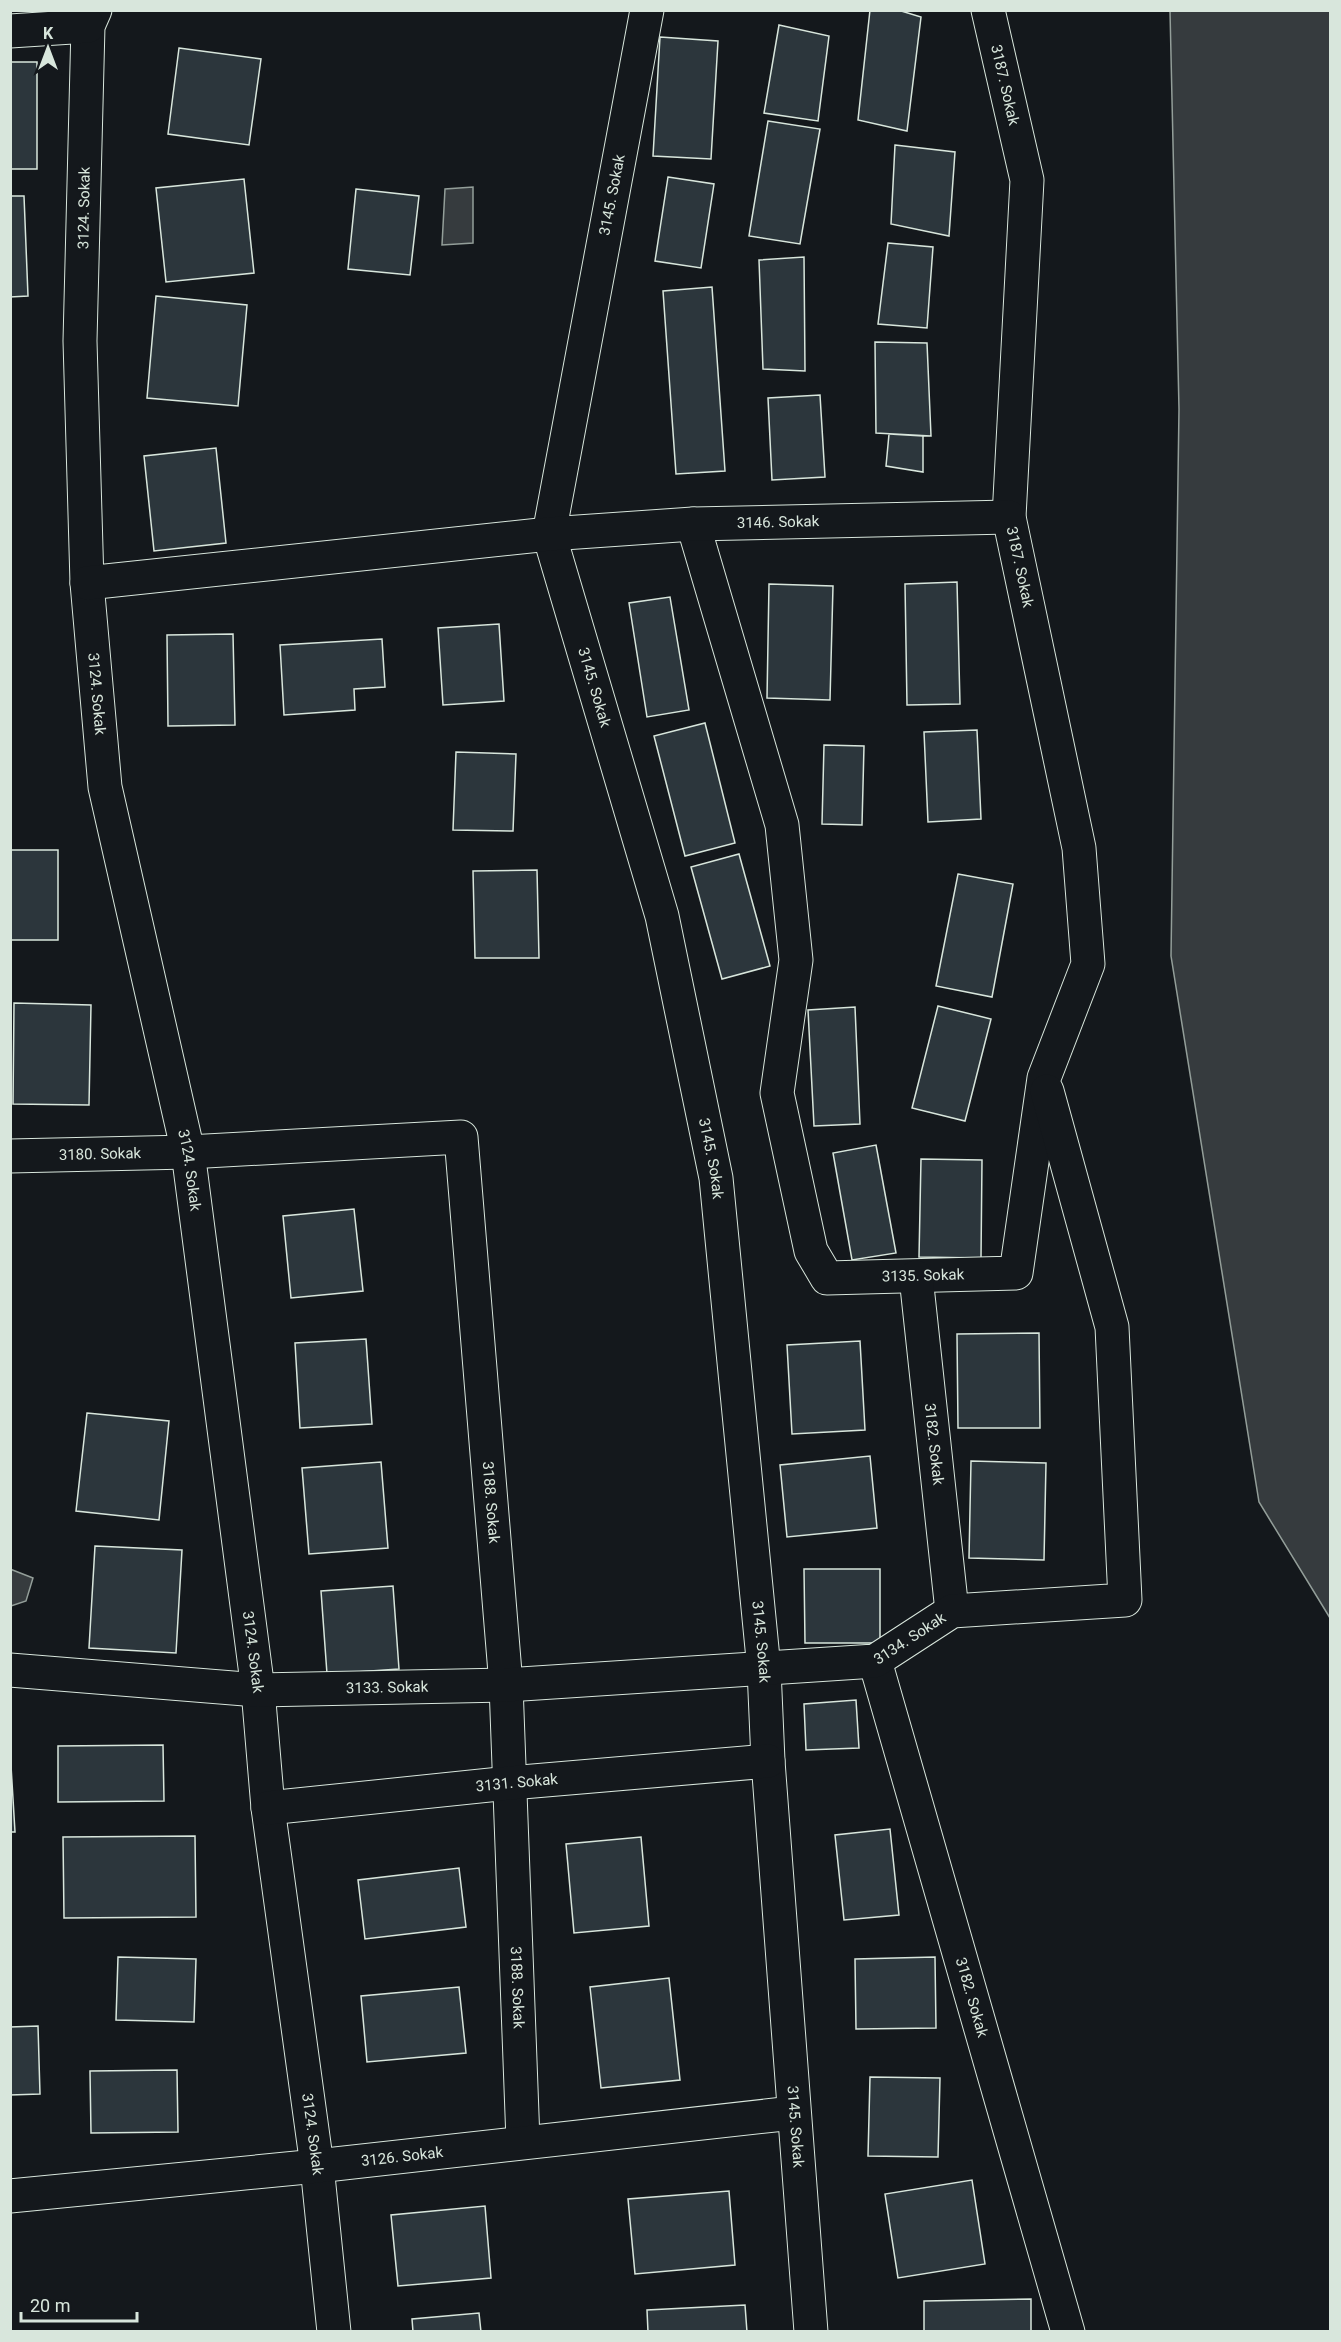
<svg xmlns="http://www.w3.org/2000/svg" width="1341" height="2342" viewBox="0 0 1341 2342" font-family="Roboto,sans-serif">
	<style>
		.water { fill: #363b3e; stroke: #939e99; stroke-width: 1.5 }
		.building { fill: #2c363c; stroke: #d8e6dc; stroke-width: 1.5 }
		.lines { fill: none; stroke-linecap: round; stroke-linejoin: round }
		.minor-casing { stroke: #d8e6dc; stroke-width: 35 }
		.minor { stroke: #14181c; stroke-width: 33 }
		.labels { text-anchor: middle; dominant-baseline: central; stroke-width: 4.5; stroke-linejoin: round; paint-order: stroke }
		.street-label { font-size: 15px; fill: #d8e6dc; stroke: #14181c }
	</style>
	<rect width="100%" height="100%" fill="#14181c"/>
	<!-- water -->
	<path class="water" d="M1170 11H1330V1618L1259 1502 1171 956 1179 409Z
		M473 187V243L442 245 445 189Z
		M10 1569 33 1578 26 1601 11 1606Z"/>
	<!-- building -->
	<path class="building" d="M870 10H898L921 17 907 131 858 120Z
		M779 25 829 36 818 121 764 113Z
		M660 37 718 41 711 159 653 156Z
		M179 48 261 59 249 145 168 134Z
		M10 62H37V169H10Z
		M768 121 820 129 800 244 749 236Z
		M895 145 955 152 949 236 891 224Z
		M668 177 714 184 701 268 655 261Z
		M244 179 254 273 166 282 156 188Z
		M356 189 419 196 410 275 348 269Z
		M10 196H24L28 296 10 297Z
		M888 243 933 247 927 328 878 324Z
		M804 257 805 371 763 369 759 260Z
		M712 287 725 471 676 474 663 291Z
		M156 296 247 305 238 406 147 398Z
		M875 342 927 343 931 436 876 433Z
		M820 395 825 477 772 480 768 398Z
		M889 434 923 436V472L886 466Z
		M216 448 226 543 154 551 144 456Z
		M957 582 960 704 907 705 905 584Z
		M769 584 833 586 830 700 767 698Z
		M670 597 689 710 647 717 629 603Z
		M499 624 504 701 443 705 438 628Z
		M233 634 235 725 168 726 167 635Z
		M382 639 385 687 354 689 355 710 284 715 280 645Z
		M705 723 735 843 685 856 654 736Z
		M977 730 981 819 928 822 924 732Z
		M824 745 864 746 862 825 822 824Z
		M456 752 516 754 513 831 453 830Z
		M10 850H58V940H10Z
		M739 854 770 966 722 979 691 867Z
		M537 870 539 958H475L473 871Z
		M958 874 1013 884 992 997 936 986Z
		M14 1003 91 1005 89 1105 13 1104Z
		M938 1006 991 1019 965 1121 912 1108Z
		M855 1007 860 1124 814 1126 808 1010Z
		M876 1145 896 1253 852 1260 833 1153Z
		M921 1159 982 1160 981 1258 919 1257Z
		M354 1209 363 1291 291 1298 283 1216Z
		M1039 1333 1040 1428H958L957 1334Z
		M366 1339 372 1424 300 1428 295 1343Z
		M860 1341 865 1430 792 1434 787 1345Z
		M87 1413 169 1421 159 1520 76 1511Z
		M870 1456 877 1528 787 1537 780 1465Z
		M971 1461 1046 1463 1044 1560 969 1558Z
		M381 1462 388 1548 309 1554 302 1468Z
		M95 1546 182 1550 176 1653 89 1648Z
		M804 1569H880V1643H805Z
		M393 1586 399 1669 327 1674 321 1591Z
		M856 1700 859 1748 806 1750 804 1704Z
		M163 1745 164 1801 58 1802V1746Z
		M10 1749 15 1832H10Z
		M890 1829 899 1915 844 1920 835 1835Z
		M195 1836 196 1917 64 1918 63 1837Z
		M641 1837 649 1926 574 1933 566 1844Z
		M459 1868 466 1927 365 1939 358 1880Z
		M118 1957 196 1959 194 2022 116 2020Z
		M935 1957 936 2028 856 2029 855 1959Z
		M669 1978 680 2080 601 2088 590 1987Z
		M459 1987 466 2053 367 2062 361 1996Z
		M38 2026 40 2094 10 2095V2027Z
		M177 2070 178 2132 91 2133 90 2071Z
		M870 2077 940 2078 938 2157 868 2156Z
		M972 2180 985 2264 898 2278 885 2194Z
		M729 2191 735 2265 635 2274 628 2199Z
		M485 2206 491 2278 398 2286 391 2215Z
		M1031 2299V2332H924V2301Z
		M745 2305 747 2332H648L647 2310Z
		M479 2313 481 2332H413L412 2319Z"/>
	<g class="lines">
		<!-- minor casing -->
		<g class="minor-casing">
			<g id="minor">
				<path id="s1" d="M95 10 88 26 80 341 87 583 105 787 188 1152 258 1690 268 1808 317 2166 334 2332"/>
				<path id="s2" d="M647 10 549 534 662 916 716 1178 764 1669 768 1761 811 2332"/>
				<path d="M10 31 88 26"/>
				<path id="s3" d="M693 524 782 825 796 960 777 1093 811 1251 827 1278 1016 1273 1044 1078 1088 964 1079 848 1009 517 1027 180 988 10"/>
				<path id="s4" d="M87 583 549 534 693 524 1009 517"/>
				<path id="s5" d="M10 1156 188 1152 461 1137 506 1685 523 2141"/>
				<path id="s6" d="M916 1277 952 1611"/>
				<path id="s7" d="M875 1661 1068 2332"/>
				<path id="s8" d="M10 1670 258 1690 506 1685 875 1661 952 1611 1125 1600 1112 1327 1047 1091"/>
				<path id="s9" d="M268 1808 510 1783 768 1761"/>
				<path id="s10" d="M10 2196 317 2166 793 2113"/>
			</g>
		</g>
		<!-- minor -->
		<use href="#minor" class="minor"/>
	</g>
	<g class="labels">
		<!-- street labels -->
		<g class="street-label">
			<text transform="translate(1005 85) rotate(77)">3187. Sokak</text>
			<text transform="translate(612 195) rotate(-79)">3145. Sokak</text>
			<text transform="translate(84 208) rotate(-89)">3124. Sokak</text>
			<text stroke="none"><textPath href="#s4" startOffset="694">3146. Sokak</textPath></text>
			<text transform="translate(1020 567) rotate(78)">3187. Sokak</text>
			<text stroke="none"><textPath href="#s2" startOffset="693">3145. Sokak</textPath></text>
			<text stroke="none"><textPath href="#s1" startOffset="686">3124. Sokak</textPath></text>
			<text stroke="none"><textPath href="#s5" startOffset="90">3180. Sokak</textPath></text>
			<text stroke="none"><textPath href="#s2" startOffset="1179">3145. Sokak</textPath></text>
			<text stroke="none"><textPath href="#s1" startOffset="1172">3124. Sokak</textPath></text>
			<text stroke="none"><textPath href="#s3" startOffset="873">3135. Sokak</textPath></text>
			<text stroke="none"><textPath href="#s6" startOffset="168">3182. Sokak</textPath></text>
			<text stroke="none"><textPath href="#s5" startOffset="818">3188. Sokak</textPath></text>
			<text stroke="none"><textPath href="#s8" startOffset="908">3134. Sokak</textPath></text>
			<text stroke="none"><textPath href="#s2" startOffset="1665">3145. Sokak</textPath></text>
			<text stroke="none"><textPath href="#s1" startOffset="1658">3124. Sokak</textPath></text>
			<text stroke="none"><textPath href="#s8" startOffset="378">3133. Sokak</textPath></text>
			<text stroke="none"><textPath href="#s9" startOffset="250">3131. Sokak</textPath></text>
			<text stroke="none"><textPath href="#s5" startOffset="1304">3188. Sokak</textPath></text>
			<text stroke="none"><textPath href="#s7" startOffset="350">3182. Sokak</textPath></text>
			<text stroke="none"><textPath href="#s2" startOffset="2151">3145. Sokak</textPath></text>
			<text stroke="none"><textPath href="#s1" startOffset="2144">3124. Sokak</textPath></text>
			<text stroke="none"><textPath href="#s10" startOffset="394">3126. Sokak</textPath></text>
		</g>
	</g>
	<!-- border -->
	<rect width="1341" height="2342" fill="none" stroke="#d8e6dc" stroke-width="24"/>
	<!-- north arrow -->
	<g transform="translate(48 48)" stroke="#14181c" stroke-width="4.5" paint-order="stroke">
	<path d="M0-4.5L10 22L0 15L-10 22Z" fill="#d8e6dc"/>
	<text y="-9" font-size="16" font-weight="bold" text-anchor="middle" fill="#d8e6dc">K</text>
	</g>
	<!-- scale -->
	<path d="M21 2312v9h116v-9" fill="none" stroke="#d8e6dc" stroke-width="3"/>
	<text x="30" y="2312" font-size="18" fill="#d8e6dc" stroke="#14181c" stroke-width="4.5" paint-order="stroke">20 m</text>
</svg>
